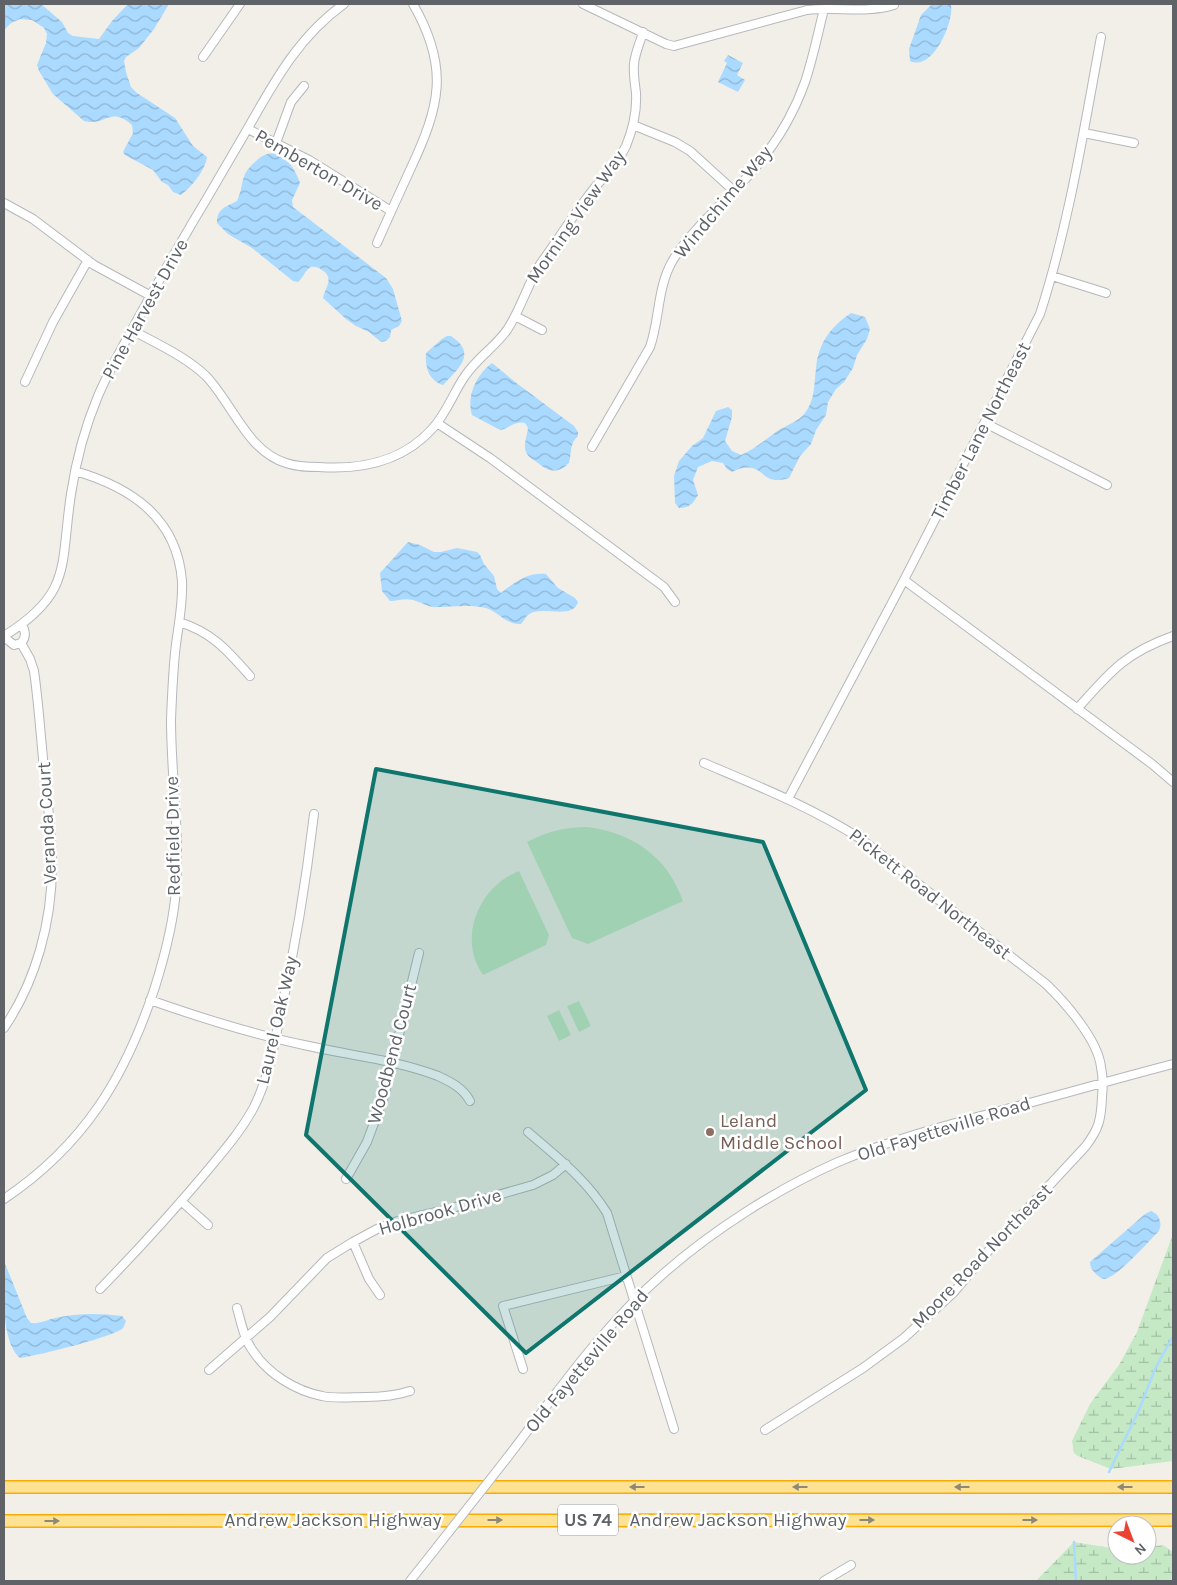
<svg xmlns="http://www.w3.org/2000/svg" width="1177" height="1585" viewBox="0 0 1177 1585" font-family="Karla,sans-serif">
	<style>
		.wetland { fill: url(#wetland-marsh) }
		.park { fill: #c5e8c5 }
		.water { fill: url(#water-waves) }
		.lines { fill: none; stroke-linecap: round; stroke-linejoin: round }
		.stream { stroke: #aadaff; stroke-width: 2.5 }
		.minor-casing { stroke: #b5b8bc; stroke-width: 10 }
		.highway-casing { stroke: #f9ab00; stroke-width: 14 }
		.minor { stroke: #fff; stroke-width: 8 }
		.highway { stroke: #fde293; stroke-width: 11 }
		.minor-bridge-casing { stroke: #b5b8bc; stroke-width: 10; stroke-linecap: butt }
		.minor-bridge { stroke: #fff; stroke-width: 8 }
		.oneway { fill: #8e8975 }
		.marked { fill: #0f766e; fill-opacity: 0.2; stroke: #0f766e; stroke-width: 4; stroke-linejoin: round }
		.education-dot { fill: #8d6e63; stroke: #fff; stroke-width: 2 }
		.labels { text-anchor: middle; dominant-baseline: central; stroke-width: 5; stroke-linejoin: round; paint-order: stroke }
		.shield { fill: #fff; stroke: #8f9295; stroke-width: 1 }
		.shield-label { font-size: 18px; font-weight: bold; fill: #5f6368 }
		.street-label { font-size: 19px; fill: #5f6368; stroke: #fff }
		.education-label { font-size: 19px; fill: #785e54; stroke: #fff; text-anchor: start }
	</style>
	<defs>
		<pattern id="wetland-marsh" width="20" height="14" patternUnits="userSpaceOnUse" patternTransform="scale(1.25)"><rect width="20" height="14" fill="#c5e8c5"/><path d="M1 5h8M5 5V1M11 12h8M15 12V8" fill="none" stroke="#a3c0a4"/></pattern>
		<pattern id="water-waves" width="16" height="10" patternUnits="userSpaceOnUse" patternTransform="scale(1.25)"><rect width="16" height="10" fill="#aadaff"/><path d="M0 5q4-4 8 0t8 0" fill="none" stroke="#8eb4d2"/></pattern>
	</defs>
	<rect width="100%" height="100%" fill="#f1efe8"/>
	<!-- wetland -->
	<path class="wetland" d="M1173 1234V1461L1111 1469 1078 1456 1074 1453 1072 1441 1090 1404 1119 1365 1137 1332Z
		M1074 1542 1117 1549V1555H1147V1547L1163 1545 1173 1552V1581H1036Z"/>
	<!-- park -->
	<path class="park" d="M587 827C633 833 667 856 683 901L588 944 572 938 527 842C546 832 565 827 587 827Z
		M519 871 549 935 546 945 483 975C457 938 479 886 519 871Z
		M579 1001 591 1026 579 1032 567 1006Z
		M559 1010 571 1035 559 1041 547 1016Z"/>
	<!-- water -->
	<path class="water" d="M4 4H41L62 22 68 33 73 36 99 39 112 21 128 4H169L154 29 139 48 126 57 124 61 126 72 131 87 137 93 175 118 193 146 207 157C206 169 191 188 181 195L173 192 168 185 162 182 153 170 125 155 123 152 133 133 132 125C110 105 105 127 84 121L53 94 39 71 37 65 46 43 47 34 44 28 32 20 20 19 11 23 4 30Z
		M932 4 951 5C954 23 932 72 910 61L909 49 921 15Z
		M728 55 743 63 737 75 745 80 738 92 718 82 727 63 724 61Z
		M273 153C288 157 295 169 300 183L292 200 293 207 386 278 393 289 402 321 399 326 391 330 390 337 386 341 381 342 369 332 356 326 346 319 323 298C325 288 335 278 322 270 320 268 314 266 311 267 305 270 303 278 298 282L293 281 252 248 228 234 217 223C217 208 226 207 237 201 245 183 239 176 255 162 261 156 265 154 273 153Z
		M851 313 865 317 870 329 867 339 857 355 853 368 844 382 836 389 828 402 826 415 816 430 811 444 800 456 789 478C762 487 764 464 744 468 740 468 736 470 732 472L727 469 723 463 712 461 698 467 693 480 698 495C693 503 690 508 679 508L675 503 674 476 679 461 692 446 703 438 716 411 728 407 732 410V417L725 441 732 451 741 455C755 449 765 440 776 432 787 424 800 422 807 410 815 398 814 383 816 369 818 344 830 327 851 313Z
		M447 336H451C478 354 458 368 443 385 428 380 425 366 426 353L442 339Z
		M492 363 515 382 574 426 578 432V436C569 444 572 452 569 463 558 474 549 472 538 463 534 460 528 457 526 452 523 445 527 436 528 428L525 423C514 420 509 429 500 430L472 415C466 396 477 374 492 363Z
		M408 542 420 545 434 552H441L457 548 477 552 480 555 484 564 494 576 497 589 501 593C515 582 528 572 546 574L558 588 575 598 578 602C572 621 541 604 528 615 525 617 524 621 521 624 506 625 499 612 486 608 470 604 451 607 435 607 427 607 421 602 413 600 405 598 398 601 390 601L382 591 380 573Z
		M1151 1211C1160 1214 1163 1225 1158 1232 1148 1242 1117 1278 1104 1279 1101 1279 1100 1277 1097 1275 1093 1271 1090 1268 1090 1262L1145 1214Z
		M4 1261 27 1318 31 1323C40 1324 46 1320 55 1318 77 1313 100 1313 122 1316L126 1321C125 1323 124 1327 123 1328 114 1337 35 1356 20 1358 0 1340 4 1288 4 1261Z"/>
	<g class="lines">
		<!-- stream -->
		<path class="stream" d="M1109 1472 1139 1410 1155 1369 1173 1336
			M1074 1542 1076 1581"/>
		<!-- minor casing -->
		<g class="minor-casing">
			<path id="minor" d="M583 4 666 44 674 46 807 10C836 6 865 14 894 5
				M203 57 240 4
				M633 125 675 142 690 151 734 191
				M248 129 309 160 391 211
				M1084 133 1134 143
				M276 143 291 102 304 86
				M4 203 33 219 94 265 151 296
				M377 243C388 218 399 194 410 170 440 106 450 68 413 4
				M1052 276 1106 293
				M515 316 542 330
				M132 330C157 344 185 356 206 376 232 403 247 451 286 463 297 467 308 467 319 467 362 470 402 462 432 429 447 413 453 393 465 376 477 358 495 347 507 330 521 309 527 285 541 263 557 241 572 217 589 195 601 178 617 166 626 146 633 129 637 111 636 93 635 83 633 74 634 64 635 53 640 43 643 32
				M25 382 53 322 88 260
				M437 423 490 458 664 587 675 602
				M985 423 1107 485
				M592 447 650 347C660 318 657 287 673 260 693 228 724 203 749 175 773 148 793 116 805 82 813 58 818 33 824 9
				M904 580 1152 764 1173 782
				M179 622C212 632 228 651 250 676
				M4 636C73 593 60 566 71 494 76 461 85 427 98 396 110 368 125 342 140 315 161 277 183 238 206 200 220 176 234 152 248 128 274 82 299 36 344 4
				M4 637 14 645 21 643C27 637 25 631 22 624
				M1077 709C1110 672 1125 653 1173 636
				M704 763C758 786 811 807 861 839L1046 984C1065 1002 1098 1040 1101 1067 1103 1077 1103 1087 1102 1097 1101 1120 1099 1129 1085 1147L990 1249 954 1292 904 1338 863 1368 765 1430
				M788 799 904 580 1040 314C1069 224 1084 129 1101 37
				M150 1000C201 1018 252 1034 304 1045 347 1055 397 1060 438 1076 451 1082 463 1088 470 1101
				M4 1028C36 981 52 922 52 865 52 836 48 807 45 778 41 742 39 706 34 671L30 659 21 643
				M528 1132C558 1158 586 1179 607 1213L674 1429
				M346 1179 367 1142 384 1096 419 953
				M4 1199C84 1145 125 1078 155 987 165 955 174 922 176 888 180 832 171 776 171 720 172 694 173 669 176 644 179 623 183 602 182 581 177 517 130 487 75 471
				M181 1201 208 1225
				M353 1242 369 1279 380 1295
				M100 1289C135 1253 169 1216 202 1177 221 1154 240 1133 254 1107 268 1079 274 1047 280 1016 295 949 306 882 314 814
				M237 1308C241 1322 244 1339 253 1351 268 1374 296 1391 322 1396 335 1399 352 1397 365 1397 381 1397 395 1396 410 1391
				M523 1369 503 1306 626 1276
				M209 1370 270 1317 327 1258 353 1242 377 1229 398 1221 456 1207 533 1185 553 1175 566 1164
				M507 1458C555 1395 602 1327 663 1274 713 1230 777 1189 838 1162 890 1140 945 1126 999 1111 1057 1096 1115 1079 1173 1064
				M410 1581 437 1547
				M824 1581 851 1565"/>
		</g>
		<!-- highway casing -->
		<g class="highway-casing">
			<path id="highway" d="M4 1487H1173
				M4 1521 1173 1520"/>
		</g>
		<!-- minor -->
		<use href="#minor" class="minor"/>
		<!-- highway -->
		<use href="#highway" class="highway"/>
		<!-- minor-bridge casing -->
		<g class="minor-bridge-casing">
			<path id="minor-bridge" d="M437 1547 507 1458"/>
		</g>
		<!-- minor-bridge -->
		<use href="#minor-bridge" class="minor-bridge"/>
	</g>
	<!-- one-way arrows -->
	<defs><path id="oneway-solid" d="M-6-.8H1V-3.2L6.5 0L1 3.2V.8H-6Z" transform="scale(1.25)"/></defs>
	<g class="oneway">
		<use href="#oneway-solid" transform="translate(637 1487) rotate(-180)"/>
		<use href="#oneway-solid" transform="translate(800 1487) rotate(-180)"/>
		<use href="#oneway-solid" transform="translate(962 1487) rotate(-180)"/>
		<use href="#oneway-solid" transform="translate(1125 1487) rotate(180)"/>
		<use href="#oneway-solid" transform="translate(495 1520)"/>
		<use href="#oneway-solid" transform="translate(867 1520)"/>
		<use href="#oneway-solid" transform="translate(1030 1520)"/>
		<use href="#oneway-solid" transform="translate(52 1521)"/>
	</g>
	<!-- marked area -->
	<path class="marked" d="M376 769 763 842 866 1090 526 1353 306 1135Z"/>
	<!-- markers -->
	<circle class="education-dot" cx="710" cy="1132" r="5"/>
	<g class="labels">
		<!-- shield labels -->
		<rect class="shield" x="558" y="1504.5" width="60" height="31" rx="4"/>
		<g class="shield-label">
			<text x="588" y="1520">US 74</text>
		</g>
		<!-- street labels -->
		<g class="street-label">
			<text transform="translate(319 170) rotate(30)">Pemberton Drive</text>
			<text transform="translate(723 202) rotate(-50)">Windchime Way</text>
			<text transform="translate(576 217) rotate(-55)">Morning View Way</text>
			<text transform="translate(145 309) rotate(-61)">Pine Harvest Drive</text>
			<text transform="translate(981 431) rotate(-63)">Timber Lane Northeast</text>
			<text transform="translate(47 823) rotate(-93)">Veranda Court</text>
			<text transform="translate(173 836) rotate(-91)">Redfield Drive</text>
			<text transform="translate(930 894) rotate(38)">Pickett Road Northeast</text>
			<text transform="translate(277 1020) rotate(-77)">Laurel Oak Way</text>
			<text transform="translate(392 1054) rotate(-75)">Woodbend Court</text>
			<text transform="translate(944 1129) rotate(-17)">Old Fayetteville Road</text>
			<text transform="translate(440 1212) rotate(-16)">Holbrook Drive</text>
			<text transform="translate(982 1256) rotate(-46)">Moore Road Northeast</text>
			<text transform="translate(587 1361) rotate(-50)">Old Fayetteville Road</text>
			<text x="333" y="1520">Andrew Jackson Highway</text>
			<text x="738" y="1520">Andrew Jackson Highway</text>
		</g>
		<!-- education labels -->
		<g class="education-label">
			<text x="720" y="1121">Leland<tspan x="720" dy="22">Middle School</tspan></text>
		</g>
	</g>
	<!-- border -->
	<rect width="1177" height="1585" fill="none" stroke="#5f6368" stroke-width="10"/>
	<!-- north arrow -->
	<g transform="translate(1132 1540) rotate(138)"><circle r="24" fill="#ffffff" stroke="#bfc1c3"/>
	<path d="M0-4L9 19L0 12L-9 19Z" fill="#ea4335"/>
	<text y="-8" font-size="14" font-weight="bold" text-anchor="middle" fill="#5f6368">N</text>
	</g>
</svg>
